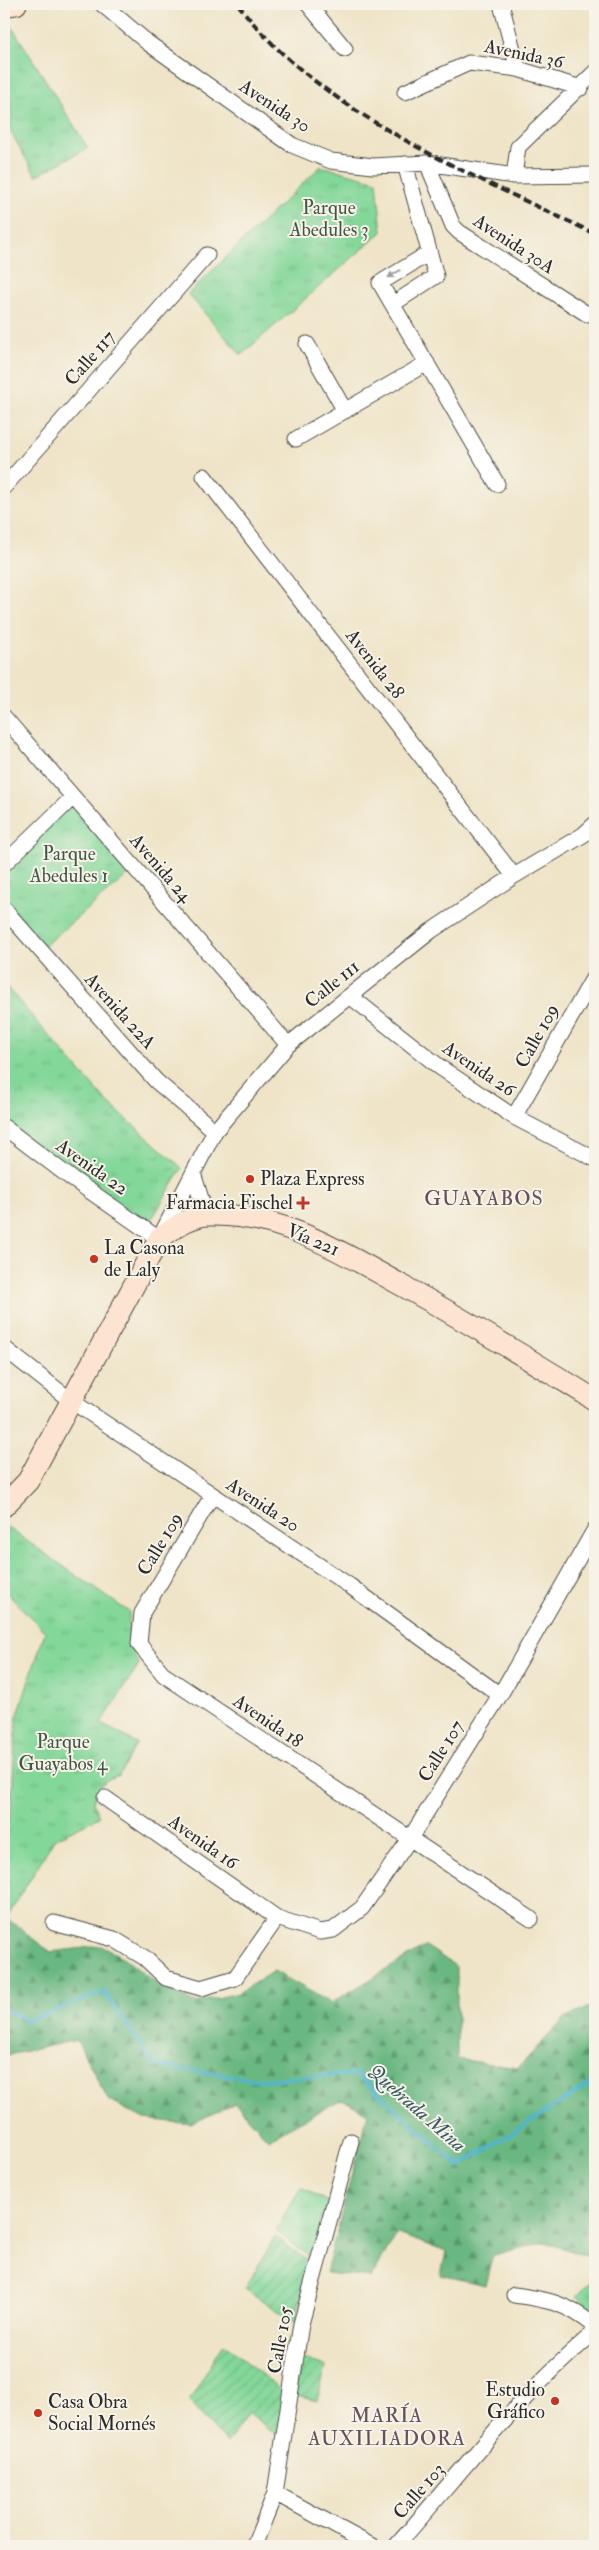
<svg xmlns="http://www.w3.org/2000/svg" width="599" height="2550" viewBox="0 0 599 2550" font-family="'IM FELL Double Pica',serif">
	<style>
		.grass { fill: url(#grass-tufts); stroke: #578162 }
		.forest { fill: url(#forest-firs); stroke: #4a7256 }
		.garden { fill: url(#garden-furrows); stroke: #578162 }
		.lines { fill: none; stroke-linecap: round; stroke-linejoin: round }
		.stream { stroke: #4fb5ce; stroke-width: 4 }
		.street-casing { stroke: #484742; stroke-width: 17 }
		.secondary-casing { stroke: #484742; stroke-width: 23 }
		.street { stroke: #fff; stroke-width: 15 }
		.secondary { stroke: #fde4d1; stroke-width: 21 }
		.rail { stroke: #2b2b2b; stroke-width: 4; stroke-dasharray: 8 4; stroke-linecap: butt }
		.oneway { fill: #a0a0a0 }
		.poi-dot { fill: #c8321e; stroke: #f7f3e8; stroke-width: 2 }
		.labels { text-anchor: middle; dominant-baseline: central; stroke-width: 4; stroke-linejoin: round; paint-order: stroke }
		.street-label { font-size: 19px; fill: #2b2b2b; stroke: #f7f3e8 }
		.park-label { font-size: 19px; fill: #415646; stroke: #f7f3e8 }
		.poi-label { font-size: 19px; fill: #2b2b2b; stroke: #f7f3e8; text-anchor: start }
		.neighbourhood-label { font-size: 20px; letter-spacing: 1px; fill: #68505b; stroke: #f7f3e8 }
		.water-label { font-size: 20px; font-style: italic; fill: #385b64; stroke: #f7f3e8 }
	</style>
	<defs>
		<pattern id="grass-tufts" width="24" height="20" patternUnits="userSpaceOnUse" patternTransform="scale(1.25)"><rect width="24" height="20" fill="#83d799"/><path d="M3 7l-1-3M5 7V3M7 7l1-3M15 17l-1-3M17 17v-4M19 17l1-3" fill="none" stroke="#71b984"/></pattern>
		<pattern id="forest-firs" width="22" height="20" patternUnits="userSpaceOnUse" patternTransform="scale(1.25)"><rect width="22" height="20" fill="#6ab881"/><path d="M5 1l3.5 6h-7zM16 11l3.5 6h-7z" fill="#57966a"/></pattern>
		<pattern id="garden-furrows" width="10" height="10" patternUnits="userSpaceOnUse" patternTransform="scale(1.25)"><rect width="10" height="10" fill="#83d799"/><path d="M-1 1l2-2M0 10L10 0M9 11l2-2" fill="none" stroke="#71b984"/></pattern>
	</defs>
	<rect width="100%" height="100%" fill="#f7f3e8"/>
	<filter id="ink" filterUnits="userSpaceOnUse"><feTurbulence type="fractalNoise" baseFrequency=".02" numOctaves="2"/><feDisplacementMap in="SourceGraphic" scale="10" xChannelSelector="R" yChannelSelector="G"/><feConvolveMatrix kernelMatrix="1 2 1 2 8 2 1 2 1" color-interpolation-filters="sRGB"/></filter>
	<filter id="wash" filterUnits="userSpaceOnUse"><feTurbulence type="fractalNoise" baseFrequency=".0096" numOctaves="4" result="noise"/><feDisplacementMap in="SourceGraphic" scale="20" xChannelSelector="R" yChannelSelector="G"/><feGaussianBlur stdDeviation="1.12" result="paint"/><feColorMatrix in="noise" values="0 0 0 0 0 0 0 0 0 0 0 0 0 0 0 0 0 1.4 0 .05"/><feComposite in="paint" operator="in"/></filter>
	<g filter="url(#wash)">
		<rect width="100%" height="100%" fill="#efe4c7"/>
		<!-- grass -->
		<path class="grass" d="M4 14 88 148 36 176 9 129 12 116 4 84Z
			M321 166 377 181 382 232 241 355 188 294Z
			M72 798 135 869 39 950 4 909V864Z
			M4 984 106 1101 182 1168 146 1229 4 1127Z
			M4 1525 129 1612V1645L139 1664 101 1724 137 1743 119 1775C102 1780 98 1787 93 1803L99 1817 54 1839 7 1918 4 1915V1838L11 1809 17 1717 45 1632 4 1590Z
			M301 2187 328 2202 313 2260 276 2230Z
			M595 2277V2313L577 2296Z"/>
		<!-- forest -->
		<path class="forest" d="M4 1916 50 1952 101 1946 124 1958 158 1985 196 2003 238 1993 274 1971 331 2003 426 1946 457 1967V2059L518 2068 564 2019 595 2004V2259L545 2242 493 2255 485 2285 441 2275 446 2251 397 2234 371 2278 326 2273 368 2113 342 2099 268 2139 235 2103 191 2124 144 2119 108 2100 77 2040 4 2056Z"/>
		<!-- garden -->
		<path class="garden" d="M275 2236 310 2263 295 2322 245 2289Z
			M224 2343 286 2395 279 2436 248 2413 227 2444 189 2401Z
			M302 2359 326 2366 317 2401 293 2395Z"/>
		<g class="lines">
			<!-- stream -->
			<path class="stream" d="M4 2008 27 2021 104 1992 155 2065 259 2080 357 2074 459 2166 595 2081"/>
		</g>
	</g>
	<g filter="url(#ink)">
		<g class="lines">
			<!-- street casing -->
			<g class="street-casing">
				<path id="street" d="M102 4 148 43 292 145 331 161 373 166 427 163 514 176 595 175
					M308 4 345 49
					M501 4 518 69
					M405 92 469 63 518 69 581 88
					M427 163 453 226 459 232 587 314
					M514 176 518 147 595 72
					M429 253 380 283 497 484
					M393 304 436 276 405 164
					M307 344 345 411
					M296 439 427 363
					M204 476 514 876
					M4 487 207 255
					M4 717 288 1045
					M4 864 72 798
					M4 909 156 1081 215 1131
					M350 996 441 1068 514 1117 595 1159
					M514 1117 595 975
					M4 1127 71 1178 159 1239 215 1131 288 1045 431 931 514 876 583 835 595 824
					M193 1173 206 1215
					M4 1348 70 1400 350 1586 500 1695
					M212 1496 142 1613 139 1644 164 1675 531 1919
					M105 1798 277 1918 320 1932 333 1930 362 1908 409 1840 500 1695 595 1529
					M54 1923 114 1939 145 1958 166 1978 201 1988 235 1978 277 1918
					M514 2295C550 2300 566 2303 595 2326
					M275 2493 372 2546
					M254 2546 275 2493 301 2324 351 2141
					M396 2546C459 2475 522 2392 595 2332"/>
			</g>
			<!-- secondary casing -->
			<g class="secondary-casing">
				<path id="secondary" d="M4 6 16 4
					M4 1506 28 1481 159 1239C174 1228 190 1215 210 1215 281 1213 343 1253 403 1286 468 1322 532 1361 595 1400"/>
			</g>
			<!-- street -->
			<use href="#street" class="street"/>
			<!-- secondary -->
			<use href="#secondary" class="secondary"/>
			<!-- rail -->
			<path class="rail" d="M238 4C319 114 476 176 595 234"/>
		</g>
		<!-- one-way arrows -->
		<defs><path id="oneway-solid" d="M-6-.8H1V-3.2L6.5 0L1 3.2V.8H-6Z" transform="scale(1.25)"/></defs>
		<use class="oneway" href="#oneway-solid" transform="translate(394 274) rotate(148)"/>
	</g>
	<!-- markers -->
	<g class="poi-dot">
		<circle cx="250" cy="1179" r="5"/>
		<path d="M300.5 1195.5h5v5h5v5h-5v5h-5v-5h-5v-5h5z"/>
		<circle cx="94" cy="1259" r="5"/>
		<circle cx="555" cy="2401" r="5"/>
		<circle cx="38" cy="2413" r="5"/>
	</g>
	<g class="labels">
		<!-- street labels -->
		<g class="street-label">
			<text transform="translate(524 54) rotate(12)">Avenida 36</text>
			<text transform="translate(275 106) rotate(33)">Avenida 30</text>
			<text transform="translate(514 244) rotate(33)">Avenida 30A</text>
			<text transform="translate(90 358) rotate(-49)">Calle 117</text>
			<text transform="translate(375 664) rotate(52)">Avenida 28</text>
			<text transform="translate(161 868) rotate(49)">Avenida 24</text>
			<text transform="translate(332 984) rotate(-39)">Calle 111</text>
			<text transform="translate(120 1011) rotate(48)">Avenida 22A</text>
			<text transform="translate(537 1036) rotate(-61)">Calle 109</text>
			<text transform="translate(479 1069) rotate(34)">Avenida 26</text>
			<text transform="translate(92 1167) rotate(35)">Avenida 22</text>
			<text transform="translate(313 1240) rotate(23)">Vía 221</text>
			<text transform="translate(263 1505) rotate(33)">Avenida 20</text>
			<text transform="translate(160 1544) rotate(-59)">Calle 109</text>
			<text transform="translate(268 1721) rotate(34)">Avenida 18</text>
			<text transform="translate(441 1751) rotate(-58)">Calle 107</text>
			<text transform="translate(203 1842) rotate(35)">Avenida 16</text>
			<text transform="translate(280 2340) rotate(-80)">Calle 105</text>
			<text transform="translate(419 2491) rotate(-49)">Calle 103</text>
		</g>
		<!-- park labels -->
		<g class="park-label">
			<text x="329" y="208">Parque<tspan x="329" dy="22">Abedules 3</tspan></text>
			<text x="69" y="854">Parque<tspan x="69" dy="22">Abedules 1</tspan></text>
			<text x="63" y="1742">Parque<tspan x="63" dy="22">Guayabos 4</tspan></text>
		</g>
		<!-- poi labels -->
		<g class="poi-label">
			<text x="260" y="1179">Plaza Express</text>
			<text x="293" y="1203" text-anchor="end">Farmacia Fischel</text>
			<text x="104" y="1248">La Casona<tspan x="104" dy="22">de Laly</tspan></text>
			<text x="545" y="2390" text-anchor="end">Estudio<tspan x="545" dy="22">Gráfico</tspan></text>
			<text x="48" y="2402">Casa Obra<tspan x="48" dy="22">Social Mornés</tspan></text>
		</g>
		<!-- neighbourhood labels -->
		<g class="neighbourhood-label">
			<text x="484" y="1198">GUAYABOS</text>
			<text x="387" y="2415">MARÍA<tspan x="387" dy="23">AUXILIADORA</tspan></text>
		</g>
		<!-- water labels -->
		<g class="water-label">
			<text transform="translate(417 2108) rotate(41)">Quebrada Mina</text>
		</g>
	</g>
	<!-- margin -->
	<rect width="599" height="2550" fill="none" stroke="#f7f3e8" stroke-width="20"/>
</svg>
